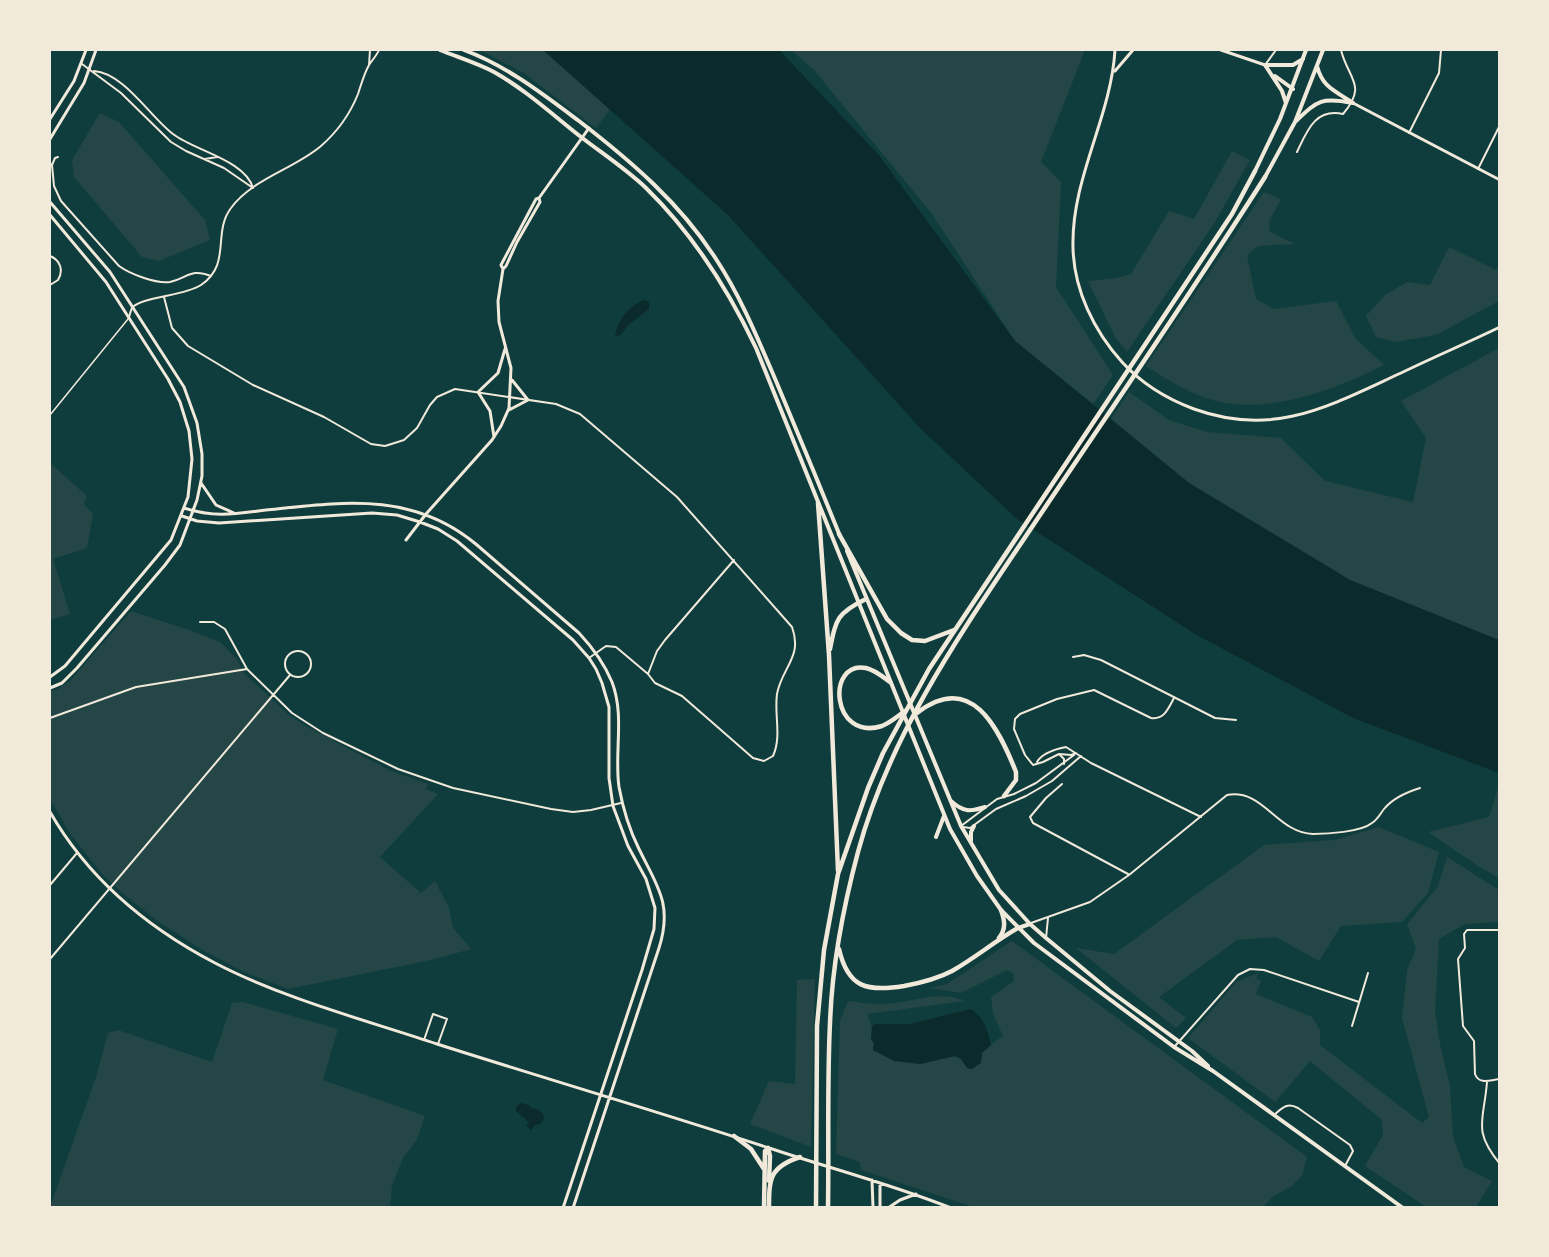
<svg xmlns="http://www.w3.org/2000/svg" width="1549" height="1257" viewBox="0 0 1549 1257" font-family="Spectral,serif">
	<style>
		.green { fill: #244646 }
		.water { fill: #0a2a2b }
		.lines { fill: none; stroke-linecap: round; stroke-linejoin: round }
		.service { stroke: #f1e9da; stroke-width: 1.5 }
		.minor { stroke: #f1e9da; stroke-width: 2 }
		.tertiary { stroke: #f1e9da; stroke-width: 3 }
		.secondary { stroke: #f1e9da; stroke-width: 3 }
		.primary { stroke: #f1e9da; stroke-width: 4 }
		.trunk { stroke: #f1e9da; stroke-width: 4 }
		.motorway { stroke: #f1e9da; stroke-width: 4.5 }
	</style>
	<rect width="100%" height="100%" fill="#0f3d3e"/>
	<!-- green -->
	<path class="green" d="M479 50H543L610 109 596 128 524 73Z
		M791 50H1085L1041 162 1061 182 1056 287 1113 375 1093 404 1015 341 932 214 814 70Z
		M100 113 119 122 205 220 210 240 159 261 142 257 74 177 72 160Z
		M1232 151 1250 160 1215 222 1127 352 1115 337 1088 281 1117 278 1131 274 1169 211 1194 219Z
		M1264 192 1281 199 1269 222 1270 232 1295 244 1258 246 1247 255 1256 299 1274 309 1336 301 1355 338 1384 365C1336 389 1279 411 1225 403 1199 399 1167 380 1146 366Z
		M1449 247 1496 270 1499 266V301L1436 335 1395 342 1376 337 1366 316 1385 295 1407 282 1430 285Z
		M1499 348V640L1350 580 1189 483 1111 419 1129 392 1169 420 1207 432 1281 438 1325 481 1413 502 1426 438 1401 401Z
		M50 463 87 496 84 504 93 514 87 548 53 559 70 614 50 620Z
		M131 611 192 631 220 642 236 658 245 674 289 715 306 726 391 771 428 784 426 789 438 794 380 857 421 893 435 881 449 908 453 928 471 949 431 960 288 989 244 972 206 952 156 920 121 892 103 875 71 835 50 799V692L58 689 70 681Z
		M1499 785V878L1481 868 1428 832 1489 817Z
		M1379 827 1439 852 1428 893 1402 922 1341 926 1319 961 1276 937 1237 940 1159 997 1186 1018 1176 1028 1076 948 1114 954 1264 845 1334 840Z
		M1447 857 1499 890V922L1465 924 1439 939 1435 1011 1440 1044 1450 1086 1453 1137 1464 1167 1492 1181 1476 1207H1426L1365 1166 1383 1135 1382 1120 1310 1061 1275 1102 1188 1038 1236 982 1258 973 1256 979 1261 981 1256 994 1312 1017 1320 1030V1045L1422 1123 1429 1117 1402 1018 1407 970 1416 949 1407 924 1438 886Z
		M1012 941 1307 1157 1302 1176 1292 1186 1274 1196 1263 1207 976 1208 861 1170 860 1162 836 1154 840 1021 848 1001C860 1002 871 1005 882 1004 910 1004 937 989 964 1001L867 1014 872 1027 871 1039 874 1043 873 1050 920 1064 955 1056 961 1059 982 1053 985 1049 1003 1036 993 1014 991 997 1014 981V974L1007 970 961 993 929 988 947 984Z
		M815 979 811 1147 750 1124 769 1081 795 1084 797 980Z
		M243 1002 338 1029 323 1080 425 1116 417 1139 403 1158 392 1185 390 1207 285 1208 279 1206 278 1208 50 1207 96 1077 108 1033 118 1030 212 1062 232 1003Z"/>
	<!-- water -->
	<path class="water" d="M543 50H779L878 154 1015 341 1189 483 1350 580 1499 640V773L1353 718 1195 634 1017 519 920 428 728 215Z
		M645 300 649 302V309L627 326 621 335 616 336 615 334C619 319 629 305 645 300Z
		M971 1009C983 1017 988 1030 991 1045L982 1053 981 1063 972 1069 967 1068 961 1059 955 1056 920 1064 894 1061 873 1050 874 1043 871 1040 872 1027 875 1024H910Z
		M521 1103 531 1106V1108C538 1109 544 1111 544 1119L540 1124 535 1125 531 1130 526 1125 529 1122 516 1111V1107Z"/>
	<g class="lines">
		<!-- service -->
		<path class="service" d="M50 415 128 319"/>
		<!-- minor -->
		<path class="minor" d="M82 64 121 93 171 142 186 151 224 168 253 188
			M369 65 370 50
			M1265 65 1276 50
			M94 71C124 73 151 118 173 134 195 151 245 160 253 188
			M1409 133 1439 73 1441 50
			M1297 152C1307 131 1315 108 1343 114 1368 85 1348 79 1341 50
			M205 159 217 157
			M50 164 52 165 54 186 61 201 119 266C130 274 156 284 170 282 188 278 190 268 211 276
			M52 165 55 158 58 157
			M1478 169 1500 125
			M50 256C60 260 64 270 58 280L50 285
			M164 297 172 328 188 346 253 385 324 417 371 444 385 446 404 440 417 428 430 405 437 397 455 389 556 404 580 414 677 497 792 627C803 657 782 667 777 694 774 715 782 736 773 756L764 761 753 758 682 696 655 683 648 674 616 647 606 646 589 658
			M129 317C130 314 131 310 132 308 140 297 185 296 201 285 232 264 212 233 231 208 252 179 294 169 321 146 337 132 350 114 358 94 361 85 364 74 369 65 373 59 377 55 379 50
			M200 622H214L225 629 247 669 292 713 323 733 398 769 453 788 551 809 573 812 591 810 621 803
			M285 664a13 13 0 1 1 26 0a13 13 0 1 1-26 0Z
			M1073 657 1084 655 1101 660 1215 718 1236 720
			M648 674 657 651 665 640 734 560
			M50 718 136 687 247 669
			M1076 753 1071 755 1059 754 1043 762 1033 765 1025 755 1014 729 1015 719 1020 714 1057 699 1094 690 1151 718C1164 720 1168 709 1174 698
			M1059 754 1064 759V764
			M1037 762C1042 753 1056 749 1066 747L1091 763 1201 817
			M1062 784 1046 798 1030 817 1033 823 1128 874
			M961 826 997 799 1014 794 1036 783 1074 755
			M963 827 970 828 996 809 1026 796 1052 781 1081 756
			M50 885 77 853
			M1031 923 1090 902 1129 875 1227 795C1263 788 1277 833 1313 834 1327 834 1361 832 1372 823 1378 819 1380 814 1384 809 1393 798 1407 792 1420 788
			M1500 930H1467L1464 934 1465 948 1458 959 1463 1026 1474 1041 1475 1074C1479 1085 1490 1080 1500 1079
			M1046 938 1048 918
			M50 959 290 675
			M1352 1026 1368 973
			M424 1040 433 1014 447 1019 438 1044
			M1175 1046 1238 975 1250 969 1264 970 1359 1002
			M1487 1082C1484 1121 1472 1130 1500 1164
			M1274 1115C1282 1108 1287 1102 1298 1108L1350 1145 1353 1151 1345 1166"/>
		<!-- tertiary -->
		<path class="tertiary" d="M50 119 74 81 86 50
			M50 139 84 83 96 50
			M50 202 110 272 184 387 197 423 202 454V476L197 500 180 545 165 565 77 668 62 683 50 688
			M50 215 106 282 168 379 180 402 189 431 192 459 188 497 171 540 65 666 50 677
			M503 269 506 266 517 242 540 202 539 198
			M509 410 528 400 512 380
			M494 437 490 411 478 392 498 373 505 349
			M201 483 216 505 234 513
			M184 508C216 518 234 514 266 510 343 502 413 491 477 545L579 633C593 648 604 663 612 682 625 716 614 753 619 787 623 809 629 829 639 849 657 886 673 904 659 948L573 1208
			M182 516 197 521 219 523 372 513 397 515 420 522 438 529 457 541 573 640 589 658 596 669 602 683 609 707V778L613 806 628 846 646 879 655 908 654 929 642 970 563 1208
			M406 540 426 514 492 440 501 426 509 408 511 368 499 322 498 301 503 269 501 265 536 199 539 198 589 128
			M50 812C88 878 148 928 215 963 282 998 365 1020 437 1044 547 1079 659 1112 769 1148 829 1168 891 1184 951 1208
			M872 1180 873 1208
			M880 1183V1208
			M888 1208 900 1200 916 1194"/>
		<!-- secondary -->
		<path class="secondary" d="M1115 50C1111 118 1071 178 1073 248 1074 290 1094 331 1122 362 1142 384 1167 399 1194 409 1274 438 1329 406 1401 373 1434 357 1467 343 1500 327
			M1221 50 1265 65
			M1115 71 1133 50
			M1353 103 1500 180"/>
		<!-- primary -->
		<path class="primary" d="M440 50C457 57 477 63 494 72 526 90 553 115 581 137 603 154 626 169 646 188 693 234 728 289 756 348L950 829 977 876 1001 910 1034 943 1174 1047 1213 1071 1403 1208
			M464 50C507 66 543 94 579 121 631 161 680 203 716 259 741 297 758 339 776 381 798 433 819 484 840 536
			M847 551 961 826 999 890 1030 924 1046 938 1110 991 1192 1051 1208 1066
			M951 801C963 812 970 812 985 807
			M936 837 944 816
			M971 841V832L974 826
			M1018 928 1030 924"/>
		<!-- trunk -->
		<path class="trunk" d="M1265 65 1282 91 1286 103
			M1266 65H1293L1303 59
			M1317 66C1322 86 1333 90 1350 101
			M1275 76 1293 89
			M1296 121C1318 100 1322 97 1353 103
			M1255 171 1280 119 1306 50
			M1265 177 1295 122 1323 50"/>
		<!-- motorway -->
		<path class="motorway" d="M818 503 829 655 838 871
			M839 534 887 619 901 633 912 640 925 641 954 630
			M830 649C836 619 837 613 866 599
			M890 682C883 677 875 670 866 668 826 660 831 742 882 726 890 723 898 716 905 711
			M917 713C971 671 998 727 1016 772V780L1004 796
			M999 938C1006 929 1005 921 1001 910
			M839 949C848 988 867 992 904 986 920 983 937 979 952 971 975 958 995 941 1018 928
			M734 1136 751 1149 764 1169
			M768 1148 770 1156 769 1181
			M764 1208 765 1151 768 1148
			M769 1208C769 1178 770 1167 800 1157
			M816 1208 817 1026 824 950 838 874 868 788 883 753 929 669 1232 214 1255 171
			M828 1208C829 1146 827 1084 830 1023 832 965 843 908 858 852 891 729 968 623 1038 518 1114 405 1192 292 1265 177"/>
	</g>
	<!-- border -->
	<rect width="1549" height="1257" fill="none" stroke="#f1e9da" stroke-width="102"/>
</svg>
